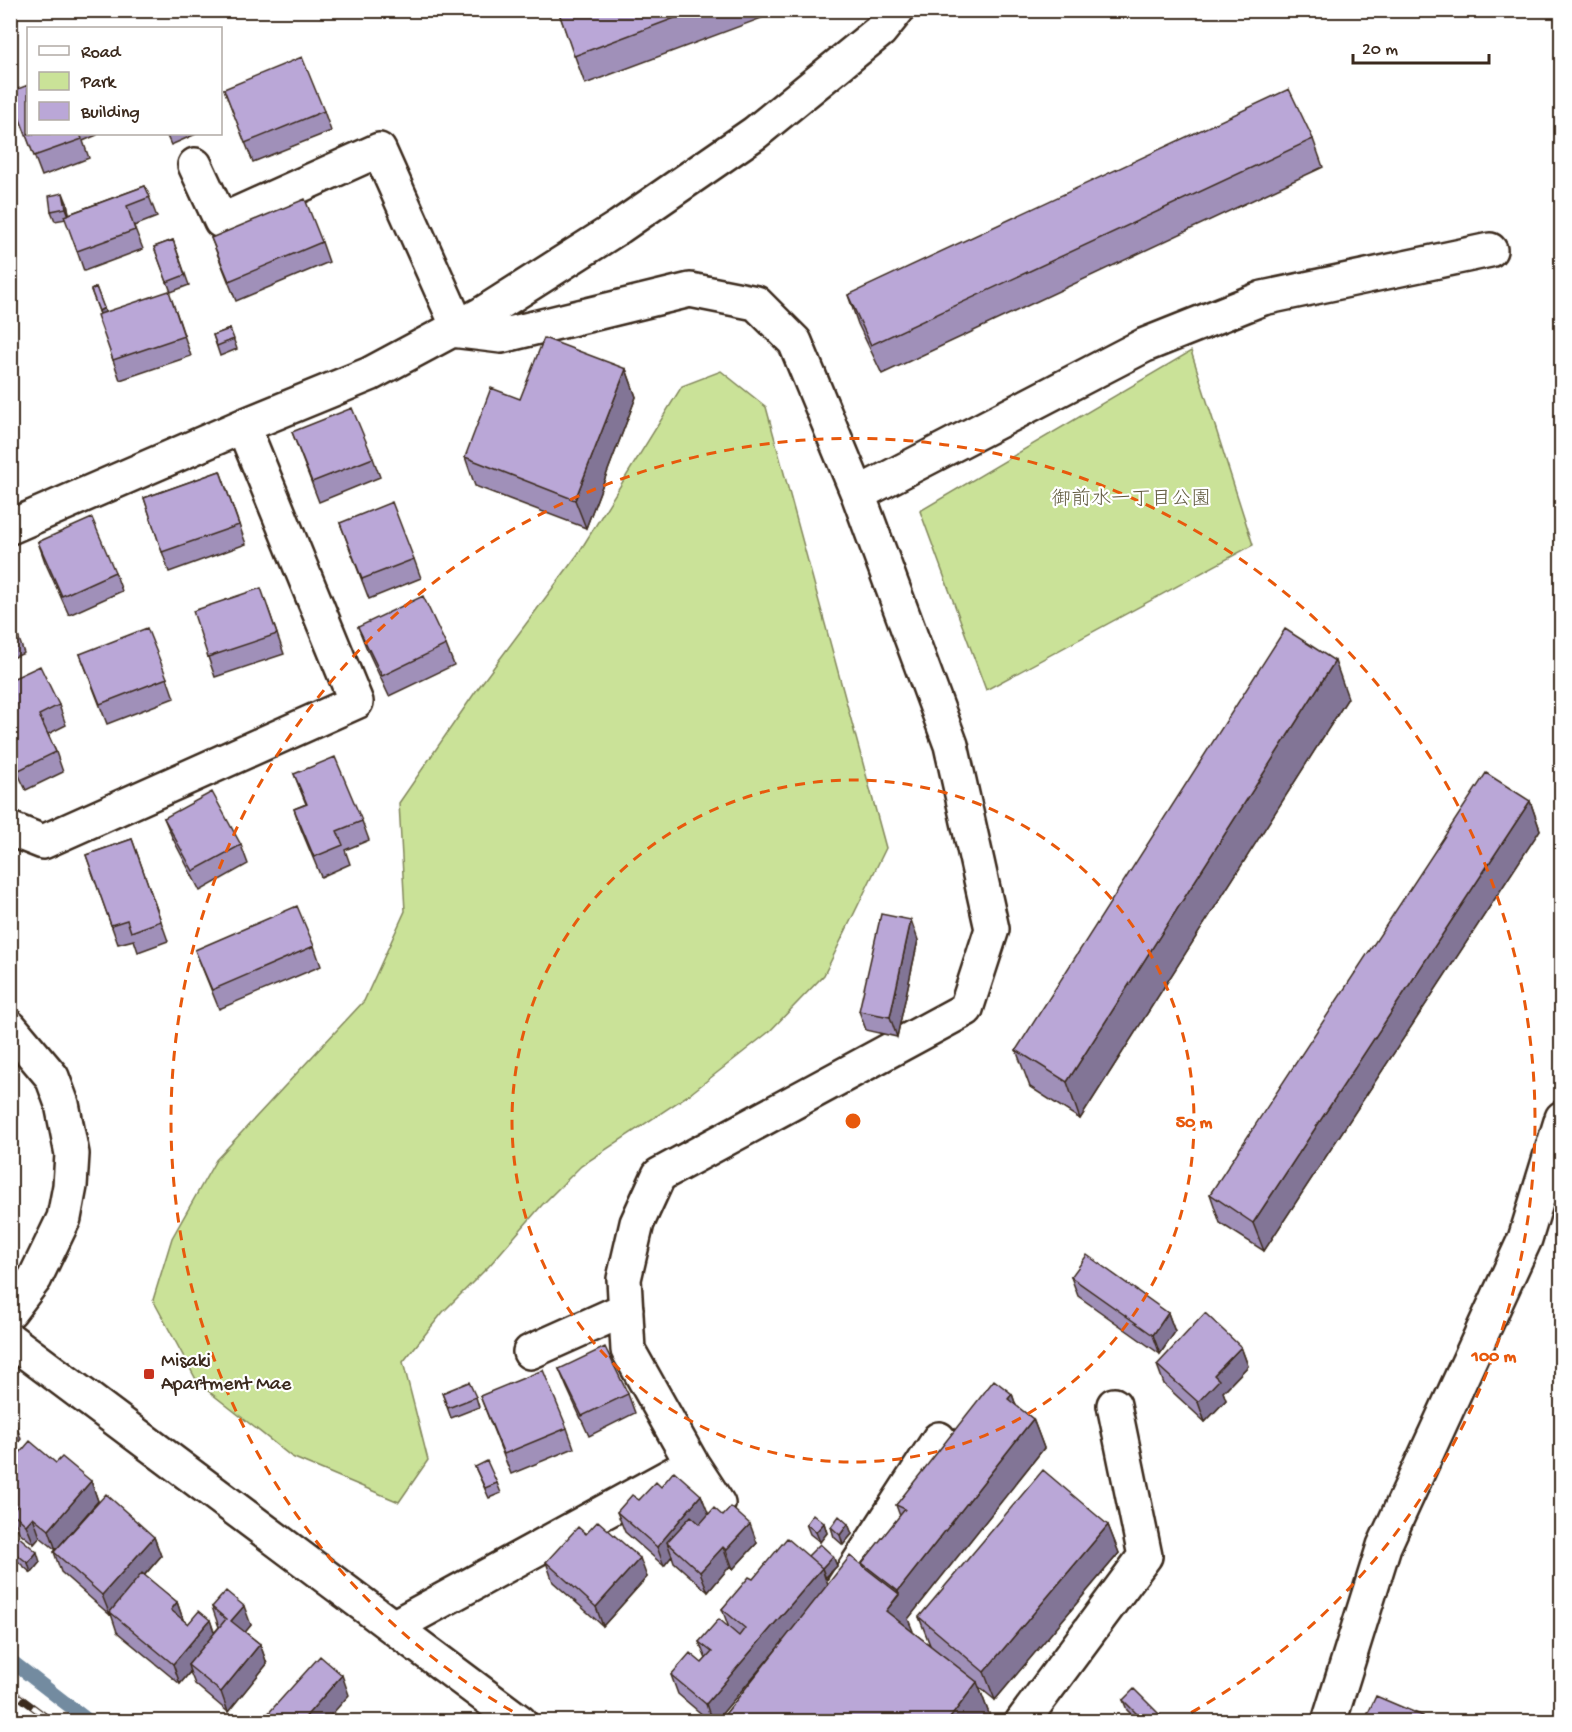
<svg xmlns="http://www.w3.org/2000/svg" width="1572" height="1732" viewBox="0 0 1572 1732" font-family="'Gochi Hand','Klee One',sans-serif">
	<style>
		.green { fill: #cae298; stroke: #82865b; stroke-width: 1.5 }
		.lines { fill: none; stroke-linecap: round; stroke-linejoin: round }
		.stream { stroke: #738ba0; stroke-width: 14 }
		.minor-casing { stroke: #3b2a1e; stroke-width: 38 }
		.tertiary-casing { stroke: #3b2a1e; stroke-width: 38 }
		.minor { stroke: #fff; stroke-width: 33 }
		.tertiary { stroke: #fff; stroke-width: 33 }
		.rail-casing { stroke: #3b2a1e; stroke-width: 7 }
		.rail { stroke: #fff; stroke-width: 4.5; stroke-dasharray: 14; stroke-linecap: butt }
		.wall { fill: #a090b9; stroke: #3b2a1e; stroke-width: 1.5 }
		.shaded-wall { fill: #827596; stroke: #3b2a1e; stroke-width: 1.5 }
		.building { fill: #baa7d7; stroke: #3b2a1e; stroke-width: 1.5 }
		.ring { fill: none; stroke: #e8590c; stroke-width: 3; stroke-dasharray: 10 8 }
		.poi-dot { fill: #c8321e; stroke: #fff; stroke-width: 2 }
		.labels { text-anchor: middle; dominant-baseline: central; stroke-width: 4.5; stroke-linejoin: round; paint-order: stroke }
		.park-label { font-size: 20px; fill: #5f583c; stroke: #fff }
		.poi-label { font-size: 20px; fill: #3b2a1e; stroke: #fff; text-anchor: start }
		.centre { fill: #e8590c; stroke: #fff; stroke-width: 3 }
		.ring-label { font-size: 18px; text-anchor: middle; font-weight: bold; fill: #e8590c; stroke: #fff; stroke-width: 4.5; stroke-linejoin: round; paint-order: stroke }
	</style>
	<rect width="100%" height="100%" fill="#fff"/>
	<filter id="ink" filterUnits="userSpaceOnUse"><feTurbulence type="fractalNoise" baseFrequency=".0167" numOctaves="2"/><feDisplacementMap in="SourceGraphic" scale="12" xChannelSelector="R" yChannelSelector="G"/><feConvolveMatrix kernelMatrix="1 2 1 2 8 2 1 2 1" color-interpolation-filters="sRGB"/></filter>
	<g filter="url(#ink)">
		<!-- green -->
		<path class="green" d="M1191 351 1253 545 986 690 920 511Z
			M721 371 766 407 886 848 824 975 770 1031 690 1094 581 1166 542 1205 489 1266 443 1312 403 1362 428 1460 399 1502 292 1457 198 1383 153 1300 172 1238 216 1160 364 1001 405 911 399 803 476 691 578 554 682 386Z"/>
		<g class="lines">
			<!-- stream -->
			<path class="stream" d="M10 1660 90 1722"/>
			<!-- minor casing -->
			<g class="minor-casing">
				<path id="minor" d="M195 165 221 221 379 150 458 327
					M858 494 1145 345 1263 298 1490 250
					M10 527 243 426 370 374 482 314 619 227 755 133 880 31 897 10
					M10 829 43 842 356 702 243 426
					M10 1027 52 1077 62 1104 72 1154 70 1186 64 1218 35 1278 10 1311
					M530 1352 626 1309
					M692 1464 718 1504
					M834 1601 939 1439
					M395 1626 692 1464 628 1350 624 1279 637 1223 659 1175 966 1009 992 929 951 745 858 494 795 342 756 303 690 290 501 336 452 330
					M1022 1722 1145 1556 1114 1405
					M1329 1722 1384 1546 1525 1239 1562 1118"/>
			</g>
			<!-- tertiary casing -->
			<g class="tertiary-casing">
				<path id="tertiary" d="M10 1340 520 1722"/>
			</g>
			<!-- minor -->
			<use href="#minor" class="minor"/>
			<!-- tertiary -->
			<use href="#tertiary" class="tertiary"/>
			<!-- rail casing -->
			<g class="rail-casing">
				<path id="rail" d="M10 1690 53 1722"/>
			</g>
			<!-- rail -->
			<use href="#rail" class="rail"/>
		</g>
		<!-- wall -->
		<path class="wall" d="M558 10H783L585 84Z
			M224 89 324 111 331 131 253 162Z
			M17 111 28 134H97V135L83 141 89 158 42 176Z
			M166 134H196L171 145Z
			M1313 139 1323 167 882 374 858 324 848 295Z
			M145 186 157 217 134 226 143 249 84 271 66 219 55 221 51 211 67 203 69 214Z
			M211 238 322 242 329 262 236 301Z
			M173 240 189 285 171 292 154 247Z
			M96 287 105 312 176 311 191 356 120 380 113 360 100 314 91 290Z
			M230 329 237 349 220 356 213 335Z
			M626 369 636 397 586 528 475 486 465 457 520 399Z
			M292 432 373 458 380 477 319 502Z
			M220 471 246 544 169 572 144 498Z
			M340 523 414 559 421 578 369 599Z
			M38 542 115 572 122 591 69 615 45 562Z
			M268 608 284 654 215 677 208 657Z
			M10 619 17 633 24 653 10 659Z
			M358 627 446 645 454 665 389 696 366 647Z
			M80 654 167 678 174 698 107 724Z
			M10 680 59 705 66 725 48 734 56 752 63 772 26 790 10 757Z
			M1348 698 1080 1119 1030 1087 1016 1050Z
			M294 774 362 821 369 840 345 850 350 864 321 877 301 829 294 809 306 804Z
			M1530 801 1540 830 1264 1251 1220 1223 1210 1194Z
			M164 818 241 845 248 864 200 891 172 837Z
			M132 839 168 941 138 952 134 940 118 944 86 855Z
			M918 940 897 1037 866 1030 859 1011Z
			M314 946 321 966 219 1009 195 950Z
			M1071 1277 1168 1313 1175 1332 1160 1354 1078 1296Z
			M1241 1347 1248 1366 1223 1392 1226 1400 1205 1422 1164 1384 1157 1365Z
			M559 1369 628 1394 635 1413 589 1436 567 1388Z
			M442 1393 476 1397 479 1407 451 1418Z
			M1012 1394 1016 1406 1033 1419 1044 1448 908 1619 912 1632 930 1645 919 1617 1108 1525 1119 1553 995 1700 979 1687 991 1719 988 1722H725L723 1717 784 1640 715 1722H711L678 1694 671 1675 702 1663 706 1659 699 1642 729 1628 722 1609 753 1579 809 1557 833 1556 837 1566 825 1578 828 1584 864 1567 862 1563 900 1516 896 1505Z
			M480 1396 567 1428 574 1448 511 1474Z
			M10 1459 13 1461 56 1463 91 1481 98 1501 62 1543 154 1537 161 1556 144 1576 177 1602 183 1620 188 1624 210 1620 214 1633 219 1627 212 1607 251 1625 245 1632 260 1644 267 1664 228 1712 195 1684 190 1672 180 1684 117 1632 111 1614 110 1615 61 1572 54 1552 56 1550 40 1537 34 1544 19 1532 12 1514 10 1512Z
			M475 1467 497 1483 501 1493 489 1498Z
			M661 1487 701 1495 708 1514 723 1516 757 1543 733 1569 730 1566 708 1592 674 1562 672 1556 664 1566 625 1532 617 1512 639 1500Z
			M824 1523 827 1533 820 1542 810 1534 806 1524Z
			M848 1524 852 1534 843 1545 834 1537 831 1527Z
			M586 1534 647 1577 603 1626 553 1582 546 1562Z
			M10 1546 40 1562 31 1573 13 1557 10 1551Z
			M1123 1700 1167 1722H1139L1127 1710Z"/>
		<!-- shaded-wall -->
		<path class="shaded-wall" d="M63 193 67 203 70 218 66 208Z
			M104 308 107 318 102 321 99 311Z
			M626 369 636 397 586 528 575 500Z
			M1335 661 1348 698 1080 1119 1067 1082Z
			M1530 801 1540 830 1264 1251 1253 1223Z
			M911 920 918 940 897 1037 890 1017Z
			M1168 1313 1175 1332 1160 1354 1153 1335Z
			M1241 1347 1248 1366 1223 1392 1226 1400 1205 1422 1198 1402 1214 1375Z
			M1012 1394 1022 1423 1008 1399Z
			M14 1419 21 1439 10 1454V1425Z
			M1033 1419 1044 1448 908 1619 913 1631 899 1648 886 1611 899 1595 898 1591Z
			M91 1481 98 1501 56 1550 49 1530Z
			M701 1495 709 1515 677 1551 667 1542 672 1556 664 1566 657 1547Z
			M33 1517 40 1537 34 1544 26 1525Z
			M824 1523 827 1533 820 1542 816 1532Z
			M750 1524 757 1543 733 1569 726 1550Z
			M848 1524 852 1534 843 1545 840 1535Z
			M1108 1525 1119 1553 995 1700 984 1672Z
			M154 1537 161 1556 111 1613 110 1612 111 1614 110 1615 102 1595Z
			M723 1547 730 1566 708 1592 700 1572Z
			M37 1552 40 1562 31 1573 28 1563Z
			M833 1556 837 1566 825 1578 822 1568Z
			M640 1558 647 1577 603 1626 596 1607Z
			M822 1568 829 1587 715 1722H712L706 1704Z
			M177 1602 184 1622 171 1610Z
			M244 1606 251 1625 238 1641 231 1621Z
			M210 1620 217 1640 188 1665 190 1672 180 1684 173 1664Z
			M260 1644 267 1664 228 1712 221 1692Z
			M342 1675 349 1695 325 1722H301Z
			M977 1682 991 1719 988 1722H947Z"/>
		<!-- building -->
		<path class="building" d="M558 10H696L574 56Z
			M302 57 324 111 245 143 224 89Z
			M28 85V134H80L82 139 34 156 10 93V92Z
			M1289 89 1313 139 871 345 848 295Z
			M145 186 150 197 127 206 135 230 77 251 64 216Z
			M63 193 66 208 51 211 49 196Z
			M305 199 322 242 229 281 211 238Z
			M173 240 185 275 167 282 154 247Z
			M96 287 104 308 99 311 91 290Z
			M169 291 184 336 113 360 97 315Z
			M230 329 234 339 217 346 213 335Z
			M544 338 626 369 575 500 465 457 491 388 520 399Z
			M352 408 373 458 312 482 292 432Z
			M220 471 239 525 162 552 144 498Z
			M392 502 414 559 362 579 340 523Z
			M92 518 115 572 62 596 38 542Z
			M261 588 277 634 208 657 193 611Z
			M423 596 446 645 382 676 358 627Z
			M10 619 17 633 10 636Z
			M147 628 167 678 100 704 80 654Z
			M1285 629 1335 661 1067 1082 1016 1050Z
			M40 666 59 705 39 715 56 752 19 770 10 752V680Z
			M335 757 362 821 337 831 343 845 314 857 294 809 307 804 294 774Z
			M1486 773 1530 801 1253 1223 1210 1194Z
			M212 792 241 845 193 871 164 818Z
			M132 839 161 921 131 932 127 920 111 925 86 855Z
			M297 906 314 946 212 990 195 950Z
			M881 914 911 920 890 1017 859 1011Z
			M1087 1255 1168 1313 1153 1335 1071 1277Z
			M1205 1313 1241 1347 1214 1375 1219 1380 1198 1402 1157 1365Z
			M605 1347 628 1394 582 1416 559 1369Z
			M543 1370 567 1428 504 1454 480 1396Z
			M994 1380 1012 1394 1008 1399 1033 1419 898 1591 862 1563 905 1509 896 1505Z
			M469 1382 476 1397 448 1408 442 1393Z
			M10 1417 14 1419 10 1425Z
			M30 1441 56 1463 62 1457 91 1481 49 1530 33 1517 26 1525 12 1512 18 1505 10 1499V1459L13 1461Z
			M487 1461 497 1483 485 1488 475 1467Z
			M1043 1470 1108 1525 984 1672 919 1617Z
			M674 1471 701 1495 657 1547 617 1512 632 1495 639 1500 656 1482 661 1487Z
			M106 1494 154 1537 102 1595 54 1552Z
			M731 1507 750 1524 726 1550 723 1547 700 1572 667 1542 691 1516 700 1524 714 1508 723 1516Z
			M813 1514 824 1523 816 1532 806 1524Z
			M839 1516 848 1524 840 1535 831 1527Z
			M598 1521 640 1558 596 1607 546 1562 578 1527 586 1534Z
			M18 1536 37 1552 28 1563 10 1549V1546Z
			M787 1538 822 1568 706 1704 671 1675 690 1653 702 1663 712 1652 699 1642 719 1619 739 1636 745 1628 722 1609 749 1577 753 1579Z
			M820 1544 833 1556 822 1568 808 1556Z
			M850 1556 899 1594 886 1611 977 1682 947 1722H729L723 1717Z
			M142 1573 177 1602 171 1610 188 1624 199 1611 210 1620 173 1664 110 1612Z
			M226 1591 244 1606 231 1621 260 1644 221 1692 188 1665 226 1619 212 1607Z
			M320 1656 342 1675 301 1722H269L265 1717Z
			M1134 1689 1167 1722H1145L1123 1700Z
			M1376 1696 1423 1716 1420 1722H1364Z"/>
	</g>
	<!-- distance rings -->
	<g class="ring">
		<circle cx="853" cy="1121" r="341"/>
		<path d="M528 1720A682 682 0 1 1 1178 1720"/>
	</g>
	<!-- markers -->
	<rect class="poi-dot" x="143" y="1368" width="12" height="12" rx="3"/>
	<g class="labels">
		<!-- park labels -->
		<g class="park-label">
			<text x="1131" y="500">御前水一丁目公園</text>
		</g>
		<!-- poi labels -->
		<g class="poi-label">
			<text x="161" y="1362">Misaki<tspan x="161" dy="23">Apartment Mae</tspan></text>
		</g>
	</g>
	<circle cx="853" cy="1121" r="9" class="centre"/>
	<g class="ring-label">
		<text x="1194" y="1127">50 m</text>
		<text x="1494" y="1361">100 m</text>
	</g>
	<!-- margin -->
	<rect width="1572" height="1732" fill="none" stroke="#fff" stroke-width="36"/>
	<rect x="18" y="18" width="1536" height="1696" fill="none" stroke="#3b2a1e" stroke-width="2" filter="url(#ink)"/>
	<!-- legend -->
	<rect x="27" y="27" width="195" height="108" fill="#ffffff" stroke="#b1aaa5" stroke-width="1.5"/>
	<rect x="39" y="46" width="30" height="9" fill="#ffffff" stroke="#b1aaa5" stroke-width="1.5"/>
	<text x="81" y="57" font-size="18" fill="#3b2a1e">Road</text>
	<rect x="39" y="72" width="30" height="18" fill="#cae298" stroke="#b1aaa5" stroke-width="1.5"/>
	<text x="81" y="87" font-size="18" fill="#3b2a1e">Park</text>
	<rect x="39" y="102" width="30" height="18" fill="#baa7d7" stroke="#b1aaa5" stroke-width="1.5"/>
	<text x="81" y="117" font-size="18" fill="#3b2a1e">Building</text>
	<!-- scale -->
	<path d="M1353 54v9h136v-9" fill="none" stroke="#3b2a1e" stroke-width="3"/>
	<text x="1362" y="54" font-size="18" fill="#3b2a1e" stroke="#ffffff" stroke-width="4.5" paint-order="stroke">20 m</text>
</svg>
